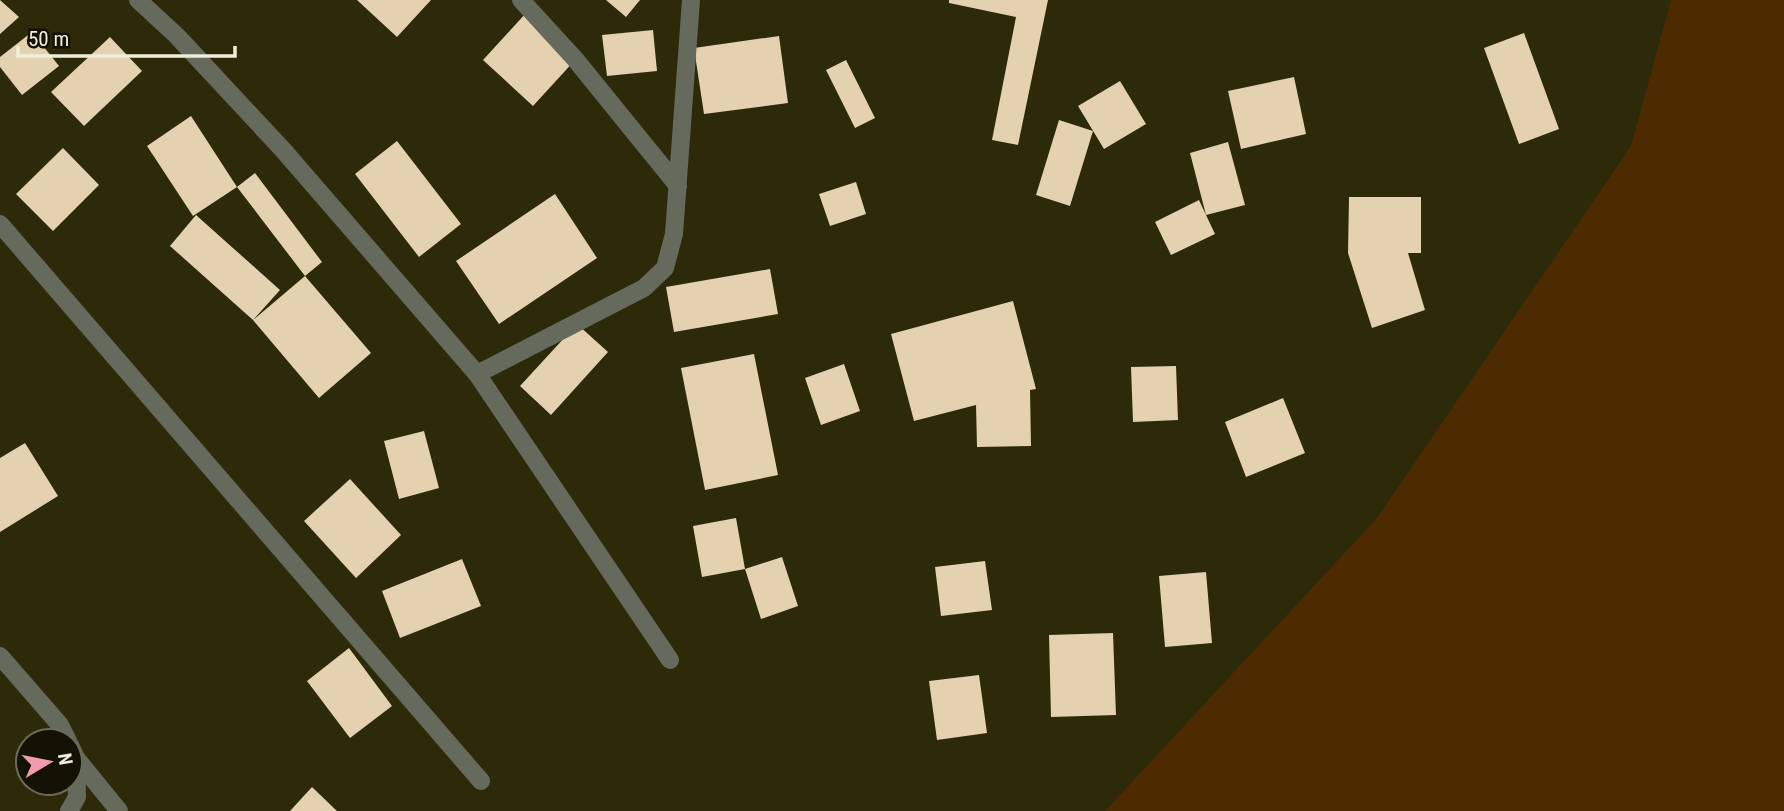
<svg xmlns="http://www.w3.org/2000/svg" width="1784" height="811" viewBox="0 0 1784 811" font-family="'Roboto Condensed',sans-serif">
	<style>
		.green { fill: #4e2a00 }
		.building { fill: #e3d1af }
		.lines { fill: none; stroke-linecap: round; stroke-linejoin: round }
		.minor { stroke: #656a5c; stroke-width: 18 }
	</style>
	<rect width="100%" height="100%" fill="#2d2a09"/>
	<!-- green -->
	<path class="green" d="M1671 0H1784V811H1105L1377 518 1631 146Z"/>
	<!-- building -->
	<path class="building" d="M0 0 19 17 0 34Z
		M357 0H431L397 37Z
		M606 0H640L626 17Z
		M949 0H1048L1018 145 992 140 1016 17 949 3Z
		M526 13 576 59 533 106 483 60Z
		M653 30 657 71 607 76 602 35Z
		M32 32 59 66 22 95 0 67V57Z
		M1524 33 1559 129 1519 144 1484 48Z
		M779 36 788 103 704 114 694 48Z
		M110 37 142 71 84 126 51 92Z
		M846 60 875 118 855 128 826 70Z
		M1294 77 1306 134 1241 149 1228 91Z
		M1120 81 1146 124 1104 149 1078 106Z
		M191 116 237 187 193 216 147 146Z
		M1059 120 1093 131 1070 206 1036 195Z
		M397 141 461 224 419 257 355 174Z
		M1228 142 1245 205 1206 215 1215 234 1171 255 1155 222 1199 200 1206 215 1190 153Z
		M63 148 99 185 53 231 16 194Z
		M255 173 322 262 305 276 237 187Z
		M856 182 866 214 830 226 819 194Z
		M555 194 597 258 499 324 456 261Z
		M1349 197H1421V253H1408L1425 310 1372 328 1348 253Z
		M196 215 280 290 253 320 305 276 371 353 319 398 253 320 170 246Z
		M770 269 778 314 674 332 666 287Z
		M1013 301 1036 389 1030 390 1031 446 977 447 976 405 914 421 891 334Z
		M577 324 608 352 551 415 520 386Z
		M754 354 778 475 705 490 681 368Z
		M844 364 860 411 821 425 805 378Z
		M1176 366 1178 420 1133 422 1131 367Z
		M1283 398 1305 453 1246 477 1225 422Z
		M424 431 439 488 399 499 384 441Z
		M25 443 58 496 0 532V458Z
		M350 479 401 535 356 578 304 521Z
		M736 518 745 569 702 577 693 526Z
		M782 557 798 606 761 619 745 569Z
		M462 559 481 606 400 638 382 591Z
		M985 561 992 610 941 616 935 567Z
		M1206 572 1212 643 1165 647 1159 576Z
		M1113 633 1116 715 1051 717 1049 635Z
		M349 648 392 706 350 738 307 681Z
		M979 675 987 733 937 740 929 681Z
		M312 787 337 811H290Z"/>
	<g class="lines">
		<!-- minor -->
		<path class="minor" d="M138 0 177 36 284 151 477 374 670 660
			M521 0 575 59 678 186
			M0 224 481 781
			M477 374 644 288 665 268 674 234 691 0
			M0 656 60 725 68 741
			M70 745 76 758 119 811
			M69 811 77 797 76 758"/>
	</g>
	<!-- north arrow -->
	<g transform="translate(49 762) rotate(80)"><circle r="33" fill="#131205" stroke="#6b6a5b" stroke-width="2"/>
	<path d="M0-5L12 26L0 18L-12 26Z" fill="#f29aae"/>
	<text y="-10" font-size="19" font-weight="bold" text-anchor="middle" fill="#efeedb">N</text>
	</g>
	<!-- scale -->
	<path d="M18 46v10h217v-10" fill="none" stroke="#efeedb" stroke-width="3.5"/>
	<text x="28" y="46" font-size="21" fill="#efeedb" stroke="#131205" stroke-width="5" paint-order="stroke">50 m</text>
</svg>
